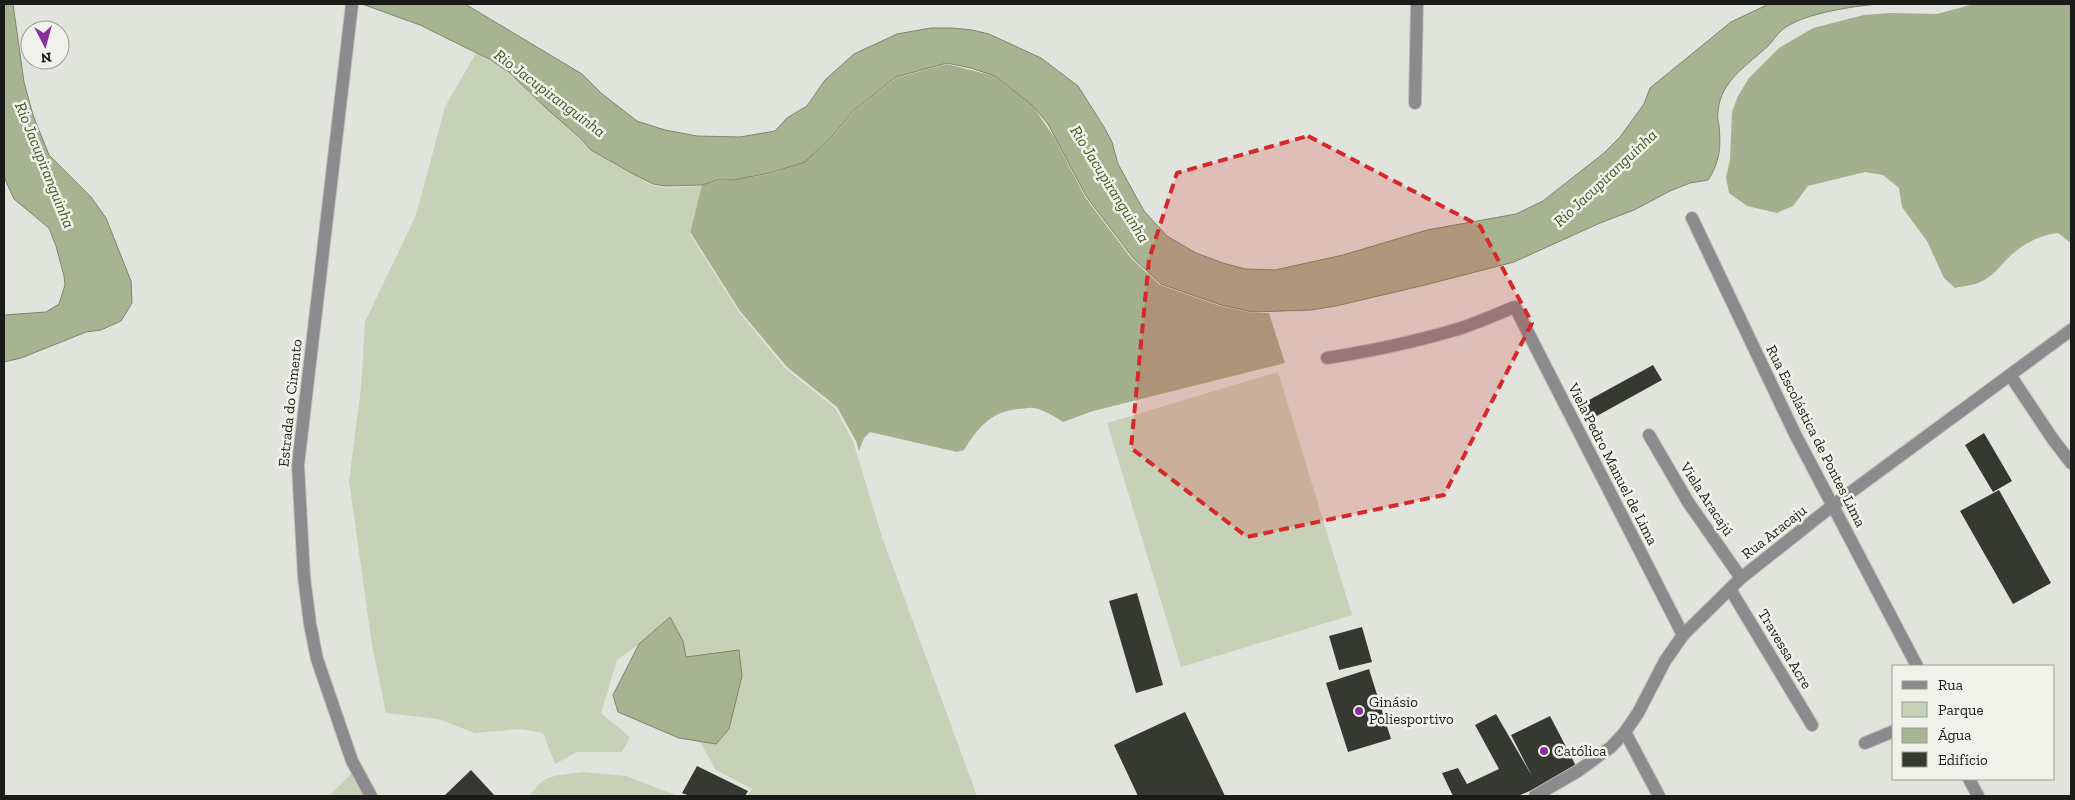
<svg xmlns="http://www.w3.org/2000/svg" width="2075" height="800" viewBox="0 0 2075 800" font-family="'Zilla Slab',serif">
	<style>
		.green { fill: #c7d1b7 }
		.forest { fill: #a3af8d }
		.water { fill: #a7b391; stroke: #7d866d }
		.building { fill: #363832 }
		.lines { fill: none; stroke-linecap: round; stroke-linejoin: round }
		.minor-casing { stroke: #bdc0ba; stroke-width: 14 }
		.tertiary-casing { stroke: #bdc0ba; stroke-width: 14 }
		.minor { stroke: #8c8a8c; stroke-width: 12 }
		.tertiary { stroke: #8c8a8c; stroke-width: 12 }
		.marked { fill: #d62828; fill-opacity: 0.2; stroke: #d62828; stroke-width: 4; stroke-dasharray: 10 6; stroke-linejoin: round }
		.poi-dot { fill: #872f9c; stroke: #eff1ea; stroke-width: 2 }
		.labels { text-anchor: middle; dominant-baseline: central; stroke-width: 5; stroke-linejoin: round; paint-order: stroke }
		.street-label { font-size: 15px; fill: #1b1c19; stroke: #eff1ea }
		.poi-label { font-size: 15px; fill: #1b1c19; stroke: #eff1ea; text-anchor: start }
		.water-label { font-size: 16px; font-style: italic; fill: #44531e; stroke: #eff1ea }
	</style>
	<rect width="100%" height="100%" fill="#e1e4dd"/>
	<!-- green -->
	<path class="green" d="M476 53 509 72 591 150 651 185 665 188 702 186 689 233 739 312 785 368 835 408 853 441 882 537 977 796H748L752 789 716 770 700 742 716 744 739 651 686 657 683 641 670 617 639 644 617 660 601 713 630 737 622 752H577L555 764 543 733 520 729 475 733 438 719 386 713 372 645 349 481 361 388 365 322 416 215 445 107Z
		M1278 372 1352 615 1181 667 1107 423Z
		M354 771 367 796H329Z
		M582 772 626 776 678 796H530C543 773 557 776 582 772Z"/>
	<!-- forest -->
	<path class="forest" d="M1974 4H2071V243L2058 233C2040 235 2024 243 2010 256 2000 266 1992 278 1978 283 1971 286 1962 286 1955 288L1944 278 1927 241 1902 207 1899 188 1883 175 1865 172 1808 186 1793 206 1777 213 1747 206 1729 193 1726 177 1730 160 1732 112 1738 96 1749 78 1779 48 1813 28 1864 15 1890 13 1937 14Z
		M947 64 994 76 1032 105 1054 137 1085 197 1131 258 1160 285 1220 306 1253 313H1269L1285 363 1093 411 1063 422C1054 416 1044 410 1034 408 1029 407 1023 409 1018 409 990 412 978 428 964 450L957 452 870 432 864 438 859 451 856 441 837 407 787 367 740 311 690 232 702 185 718 181 733 180 770 174 805 162 837 132 855 110 896 78Z"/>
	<!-- water -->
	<path class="water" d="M4 4H13L24 82 33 115 49 155 91 197 106 218 131 281 132 303 121 321 101 330 86 332 21 358 4 362V315L46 312 59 304 65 285 64 276 56 246 49 228 14 199 4 177Z
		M362 4H465L582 74 601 93 637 121 665 130 697 136 740 137 775 131 787 118 807 106 825 80 854 54 897 34 931 28H952L972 30 989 34 1041 58 1078 86 1104 127 1112 142 1118 164 1144 211 1167 236 1196 253 1223 263 1245 269 1275 270 1343 255 1427 230 1516 214 1543 201 1604 153 1620 137 1644 104 1650 88 1731 22 1769 4H1879C1854 6 1807 13 1786 27 1779 31 1774 40 1768 46 1748 65 1721 80 1718 111 1717 115 1718 121 1719 126 1721 147 1720 162 1708 180L1690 183 1670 191 1634 210 1600 223 1514 262 1429 284 1336 306 1311 310 1253 312 1221 305 1161 284 1133 258 1086 196 1048 124 1032 105 995 76 971 68 947 63 896 77 854 110 836 132 805 162 770 173 733 180H718L702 185 665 186 653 184 635 175 591 150 580 138 545 107 509 72 489 59 420 25Z
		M670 617 683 641 686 657 739 650 742 676 729 729 716 744 679 738 618 712 613 695 639 644Z"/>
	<!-- building -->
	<path class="building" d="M1653 365 1662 380 1586 422 1578 406Z
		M1984 433 2012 481 1993 492 1965 445Z
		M1999 490 2051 583 2013 604 1960 511Z
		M1137 593 1163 685 1136 693 1109 601Z
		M1362 627 1372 662 1339 670 1329 636Z
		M1369 669 1391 739 1348 752 1326 683Z
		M1185 712 1225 796H1138L1114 745Z
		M1496 714 1532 776 1511 735 1550 716 1576 766 1539 787 1518 796H1453L1442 773 1458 768 1467 784 1499 769 1475 725Z
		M697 766 748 791 745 796H690L682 793Z
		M471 770 495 796H444Z"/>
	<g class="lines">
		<!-- minor casing -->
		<g class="minor-casing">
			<path id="minor" d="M1415 103 1417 4
				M1692 218 1795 434 1917 666
				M1327 358C1371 351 1415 342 1458 329 1478 323 1496 314 1515 307L1683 635
				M2010 375 2052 438 2071 463
				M1649 435 1688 502 1741 578
				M1730 589 1812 725
				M1625 732 1659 796
				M1865 743 1894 731
				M1969 779 1978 796"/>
		</g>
		<!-- tertiary casing -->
		<g class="tertiary-casing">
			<path id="tertiary" d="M352 4 298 465 304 577 310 624 317 659 352 761 371 796
				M1535 796 1578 771 1611 747 1625 732 1638 713 1665 661 1683 635 1741 578 1832 506 2071 330"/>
		</g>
		<!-- minor -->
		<use href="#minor" class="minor"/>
		<!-- tertiary -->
		<use href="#tertiary" class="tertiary"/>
	</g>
	<!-- marked area -->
	<path class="marked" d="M1308 136 1480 226 1532 323 1444 495 1247 537 1131 448 1149 259 1177 173Z"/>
	<!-- markers -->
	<g class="poi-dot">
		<circle cx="1359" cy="711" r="5"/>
		<circle cx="1544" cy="751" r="5"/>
	</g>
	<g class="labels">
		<!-- street labels -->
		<g class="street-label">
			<text transform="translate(290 403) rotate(-84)">Estrada do Cimento</text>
			<text transform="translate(1816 436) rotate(63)">Rua Escolástica de Pontes Lima</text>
			<text transform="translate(1613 464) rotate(63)">Viela Pedro Manuel de Lima</text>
			<text transform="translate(1707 499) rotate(57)">Viela Aracajú</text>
			<text transform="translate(1774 532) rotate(-38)">Rua Aracaju</text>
			<text transform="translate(1785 649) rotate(59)">Travessa Acre</text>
		</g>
		<!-- poi labels -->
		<g class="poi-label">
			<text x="1369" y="702">Ginásio<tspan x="1369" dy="17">Poliesportivo</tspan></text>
			<text x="1554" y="751">Católica</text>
		</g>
		<!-- water labels -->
		<g class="water-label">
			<text transform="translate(550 93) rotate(37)">Rio Jacupiranguinha</text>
			<text transform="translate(45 165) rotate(68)">Rio Jacupiranguinha</text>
			<text transform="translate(1605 178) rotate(-43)">Rio Jacupiranguinha</text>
			<text transform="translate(1110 184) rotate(58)">Rio Jacupiranguinha</text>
		</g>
	</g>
	<!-- border -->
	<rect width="2075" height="800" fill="none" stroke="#1b1c19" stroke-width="10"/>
	<!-- legend -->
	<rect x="1892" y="665" width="162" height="115" fill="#eff1ea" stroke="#9a9c96"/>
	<rect x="1902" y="681" width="25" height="8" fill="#8c8a8c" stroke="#9a9c96"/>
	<text x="1938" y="690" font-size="15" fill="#1b1c19">Rua</text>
	<rect x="1902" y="702" width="25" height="15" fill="#c7d1b7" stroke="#9a9c96"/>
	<text x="1938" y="715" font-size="15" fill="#1b1c19">Parque</text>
	<rect x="1902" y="728" width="25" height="15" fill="#a7b391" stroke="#9a9c96"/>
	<text x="1938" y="740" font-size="15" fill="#1b1c19">Água</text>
	<rect x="1902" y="752" width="25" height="15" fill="#363832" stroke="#9a9c96"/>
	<text x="1938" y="765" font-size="15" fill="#1b1c19">Edifício</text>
	<!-- north arrow -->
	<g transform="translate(45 45) rotate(174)"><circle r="24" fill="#eff1ea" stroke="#9a9c96"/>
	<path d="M0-4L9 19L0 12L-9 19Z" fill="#872f9c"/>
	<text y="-8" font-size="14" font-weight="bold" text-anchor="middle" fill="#1b1c19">N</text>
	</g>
</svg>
